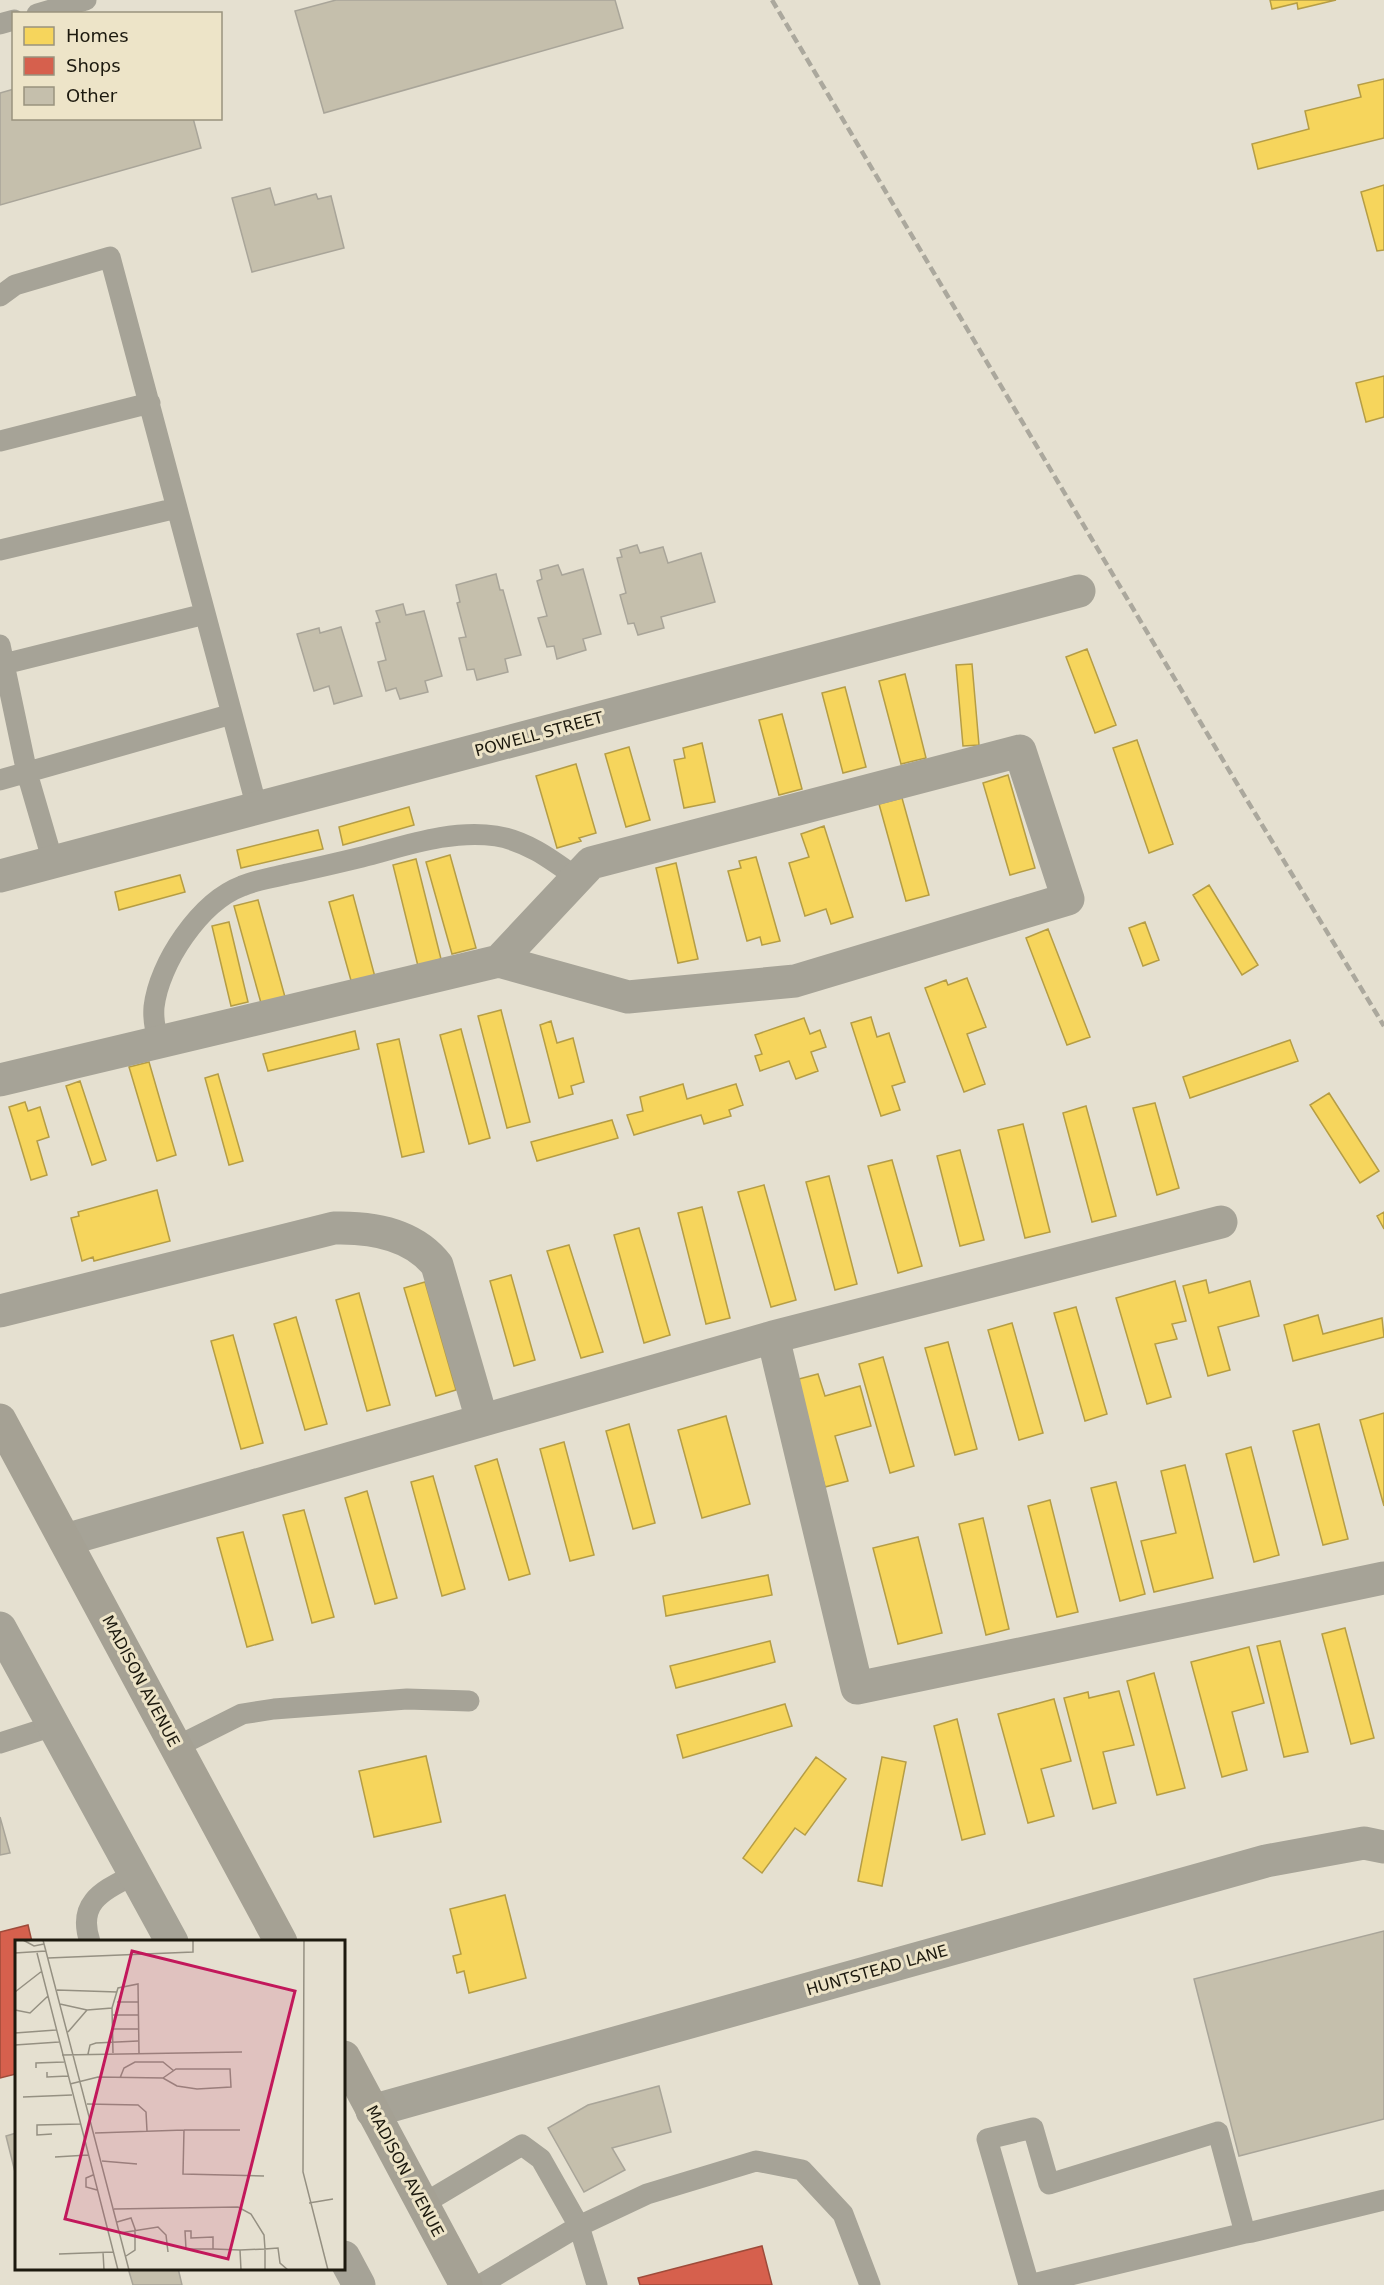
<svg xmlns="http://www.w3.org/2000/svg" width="1384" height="2285" viewBox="0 0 1384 2285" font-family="'DejaVu Sans',sans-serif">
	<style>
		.homes { fill: #f6d55c; stroke: #b59d45; stroke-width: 1.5 }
		.shops { fill: #d6604d; stroke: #9e4b3a; stroke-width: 1.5 }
		.building { fill: #c5bfac; stroke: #a9a599; stroke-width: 1.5 }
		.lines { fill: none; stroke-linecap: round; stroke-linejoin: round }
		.lane { stroke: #a6a397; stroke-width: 21 }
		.street { stroke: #a6a397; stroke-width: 33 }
		.secondary { stroke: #a5a194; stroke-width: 33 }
		.rail { stroke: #aba89d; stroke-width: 4.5; stroke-dasharray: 9 4.5; stroke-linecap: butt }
		.labels { text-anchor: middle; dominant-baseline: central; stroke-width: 6; stroke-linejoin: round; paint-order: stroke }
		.street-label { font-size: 16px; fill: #1c190e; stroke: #ede4c8 }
		.inset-road { fill: none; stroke: #959082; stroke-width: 1.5 }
		.view { fill: #c2185b; fill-opacity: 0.15; stroke: #c2185b; stroke-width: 3 }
		.inset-edge { fill: none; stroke: #1c190e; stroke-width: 3 }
	</style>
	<rect width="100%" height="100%" fill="#e5e0d0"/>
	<!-- homes -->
	<path class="homes" d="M1270 0H1336L1298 9 1297 3 1272 9Z
		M1384 79V138L1258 169 1252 144 1309 129 1305 111 1361 97 1358 85Z
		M1384 185V250L1377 251 1361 192Z
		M1384 376V417L1366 422 1356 383Z
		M1087 649 1116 725 1095 733 1066 657Z
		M972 664 979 745 963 746 956 665Z
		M905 674 926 758 901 764 879 681Z
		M845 687 866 767 843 773 822 693Z
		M782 714 802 789 779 795 759 720Z
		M1137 740 1173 844 1149 853 1113 748Z
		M702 743 715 802 684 808 674 760 685 758 683 748Z
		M629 747 650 820 626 827 605 754Z
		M576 764 596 833 579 838 581 841 557 848 536 776Z
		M1008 775 1035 868 1010 875 983 783Z
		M902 798 929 895 906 901 879 804Z
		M409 807 414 825 343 845 339 827Z
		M824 826 853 917 831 924 826 909 805 916 789 863 809 857 801 834Z
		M318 830 323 849 241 868 237 850Z
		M450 855 476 948 452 954 426 862Z
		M756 857 780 941 762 945 760 937 747 941 728 871 741 868 739 861Z
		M416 859 441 959 418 966 393 865Z
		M676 863 698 959 678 963 656 868Z
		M180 875 185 892 119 910 115 892Z
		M1209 885 1258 965 1242 975 1193 895Z
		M353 895 375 977 352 984 329 902Z
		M258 900 285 997 261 1003 234 906Z
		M229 922 248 1002 231 1006 212 926Z
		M1145 922 1159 960 1143 966 1129 928Z
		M1048 929 1090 1037 1067 1045 1026 938Z
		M967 978 986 1027 967 1034 985 1084 964 1092 925 988 946 980 948 985Z
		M501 1010 530 1122 507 1128 478 1016Z
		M871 1017 877 1037 889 1033 905 1082 892 1086 900 1110 881 1116 851 1023Z
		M804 1018 810 1034 820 1030 826 1047 811 1052 818 1071 796 1079 789 1061 760 1071 755 1056 762 1054 755 1035Z
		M551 1021 557 1043 573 1038 584 1082 571 1086 573 1094 559 1098 540 1025Z
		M461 1029 490 1138 469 1144 440 1035Z
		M355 1031 359 1049 268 1071 263 1054Z
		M399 1039 424 1152 402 1157 377 1044Z
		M1290 1040 1298 1061 1190 1098 1183 1077Z
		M149 1062 176 1155 157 1161 129 1067Z
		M218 1074 243 1161 229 1165 205 1078Z
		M80 1081 106 1160 92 1165 66 1086Z
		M683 1084 687 1099 736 1084 743 1105 729 1110 731 1116 704 1124 701 1115 634 1135 627 1115 643 1111 640 1097Z
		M1329 1093 1379 1171 1360 1183 1310 1105Z
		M25 1102 28 1111 40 1107 49 1137 37 1141 47 1175 31 1180 9 1107Z
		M1155 1103 1179 1188 1157 1195 1133 1108Z
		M1086 1106 1116 1216 1092 1222 1063 1113Z
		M612 1120 618 1138 537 1161 531 1142Z
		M1023 1124 1050 1232 1025 1238 998 1130Z
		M960 1150 984 1240 960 1246 937 1156Z
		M892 1160 922 1266 898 1273 868 1166Z
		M829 1176 857 1284 835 1290 806 1182Z
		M764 1185 796 1300 771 1307 738 1192Z
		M157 1190 170 1241 94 1261 93 1257 82 1261 71 1218 79 1216 78 1212Z
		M702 1207 730 1318 706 1324 678 1213Z
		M1384 1212V1229L1377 1216Z
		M639 1228 670 1335 644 1343 614 1235Z
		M569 1245 603 1352 581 1358 547 1251Z
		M511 1275 535 1360 514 1366 490 1281Z
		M1206 1280 1209 1293 1250 1281 1259 1316 1218 1327 1230 1370 1208 1376 1183 1286Z
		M1175 1281 1186 1321 1172 1324 1177 1339 1155 1344 1171 1397 1147 1404 1116 1298Z
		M425 1282 456 1390 436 1396 404 1288Z
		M359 1293 390 1405 367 1411 336 1300Z
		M1076 1307 1107 1414 1085 1421 1054 1313Z
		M1318 1315 1323 1334 1382 1318 1384 1337 1293 1361 1284 1325Z
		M296 1317 327 1424 305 1430 274 1324Z
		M1012 1323 1043 1433 1019 1440 988 1330Z
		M233 1335 263 1443 241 1449 211 1341Z
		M948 1342 977 1449 955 1455 925 1348Z
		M883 1357 914 1466 890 1473 859 1364Z
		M818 1374 825 1396 860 1386 871 1426 835 1436 848 1481 825 1487 795 1380Z
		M1384 1413V1506L1360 1420Z
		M726 1416 750 1504 702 1518 678 1430Z
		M629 1424 655 1523 633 1529 606 1431Z
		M1319 1424 1348 1539 1323 1545 1293 1431Z
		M564 1442 594 1555 570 1561 540 1449Z
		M1251 1447 1279 1555 1254 1562 1226 1454Z
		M497 1459 530 1574 509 1580 475 1466Z
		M1185 1465 1213 1578 1154 1592 1141 1541 1176 1533 1161 1471Z
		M433 1476 465 1589 442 1596 411 1482Z
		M1116 1482 1145 1594 1120 1601 1091 1488Z
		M367 1491 397 1598 375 1604 345 1498Z
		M1050 1500 1078 1612 1057 1617 1028 1506Z
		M304 1510 334 1617 312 1623 283 1515Z
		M983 1518 1009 1629 986 1635 959 1524Z
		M243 1532 273 1640 247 1647 217 1538Z
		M918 1537 942 1633 898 1644 873 1548Z
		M768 1575 772 1595 666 1616 663 1596Z
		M1345 1628 1374 1738 1351 1744 1322 1634Z
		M770 1641 775 1662 676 1688 670 1666Z
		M1280 1641 1308 1752 1284 1757 1257 1646Z
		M1249 1647 1264 1703 1232 1712 1247 1770 1222 1777 1191 1662Z
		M1154 1673 1185 1788 1157 1795 1127 1681Z
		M1119 1691 1134 1745 1103 1752 1116 1803 1093 1809 1064 1698 1088 1692 1089 1698Z
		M1054 1699 1071 1761 1041 1769 1054 1816 1028 1823 998 1714Z
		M785 1704 792 1726 683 1758 677 1735Z
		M957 1719 985 1834 962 1840 934 1726Z
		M426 1756 441 1822 374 1837 359 1771Z
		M816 1757 846 1779 805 1835 795 1828 762 1873 743 1858Z
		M882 1757 906 1762 882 1886 858 1881Z
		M505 1895 526 1978 469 1993 464 1971 457 1973 453 1956 461 1954 450 1909Z"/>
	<!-- shops -->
	<path class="shops" d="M28 1925 32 1942H16V2074L0 2078V1932Z
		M762 2246 772 2285H640L638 2278Z"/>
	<!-- building -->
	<path class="building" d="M336 0H615L623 28 324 113 295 11Z
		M14 89V118H193L201 148 0 205V93Z
		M270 188 275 205 316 194 318 199 331 196 344 248 252 272 232 198Z
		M637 545 640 553 663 547 668 563 701 553 715 602 661 617 664 628 638 635 634 623 628 624 620 595 626 593 617 558 622 557 620 550Z
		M558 565 562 575 583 569 601 634 583 639 586 650 557 659 554 646 547 647 538 618 547 616 537 581 542 579 540 570Z
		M496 574 500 590H503L521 655 505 659 508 672 477 680 474 669 467 670 459 638 466 637 457 603 460 602 456 585Z
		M403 604 406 615 424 611 442 676 425 681 428 692 400 699 396 688 386 691 378 662 386 660 376 623 380 622 376 611Z
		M341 627 362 696 334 704 329 686 314 691 297 634 319 628 320 633Z
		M0 1817 10 1853 0 1855Z
		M1384 1931V2119L1239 2156 1194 1979Z
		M659 2086 671 2132 612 2148 625 2170 584 2192 548 2128 588 2105Z
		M16 2133V2176L6 2136Z
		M128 2268H178L182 2285H133Z"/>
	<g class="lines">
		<!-- lane -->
		<path class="lane" d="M37 14 86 0
			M0 24 14 20
			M0 296 15 285 110 257 257 808
			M0 441 150 403
			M0 550 177 508
			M0 645 27 773 53 862
			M4 664 205 614
			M0 780 232 714
			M159 1042C155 1030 153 1019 154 1007 159 963 200 902 242 886 256 880 272 878 287 874 312 869 337 863 362 857 405 846 452 829 496 836 527 841 552 860 577 878
			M0 1743 53 1726
			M176 1747 242 1714 274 1709 407 1699 469 1701
			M90 1942C76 1901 105 1890 135 1874
			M423 2204 522 2145 541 2159 579 2226 597 2285
			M1245 2233 1218 2132 1049 2184 1033 2128 987 2139 1029 2285 1245 2233 1252 2232 1384 2200
			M480 2285 579 2226 647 2194 756 2161 802 2170 843 2214 870 2285"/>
		<!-- street -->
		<path class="street" d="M0 876 1079 591
			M0 1080 499 961 628 997 795 981 1068 899 1020 751 591 863 499 961
			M0 1311 334 1228C372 1227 413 1234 437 1265L482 1420
			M773 1337 1221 1222
			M65 1540 773 1337 857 1688 1384 1578
			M0 1628 172 1942
			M372 2111 1266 1861 1364 1843 1384 1847
			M344 2257 359 2285"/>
		<!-- secondary -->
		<path class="secondary" d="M0 1420 281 1942
			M344 2057 466 2285"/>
		<!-- rail -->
		<path class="rail" d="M772 0 1230 772 1384 1026"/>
	</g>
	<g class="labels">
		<!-- street labels -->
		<g class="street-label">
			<text transform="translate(539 734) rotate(-15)">POWELL STREET</text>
			<text transform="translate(141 1681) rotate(62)">MADISON AVENUE</text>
			<text transform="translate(877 1970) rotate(-16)">HUNTSTEAD LANE</text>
			<text transform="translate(405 2171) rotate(62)">MADISON AVENUE</text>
		</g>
	</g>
	<!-- overview -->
	<g transform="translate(15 1940)">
		<rect width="330" height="330" fill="#e5e0d0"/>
		<path class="inset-road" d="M8 0 19 6 29 4M28 0 114 330M289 0 288 232 313 330M0 13 31 11M22 13 103 330M33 18 178 12V0M42 50 102 52M0 52 27 31M102 62H123M45 64 72 70 97 68 103 48 123 44 124 113M97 68 98 113M0 70 15 73 33 56M98 75H123M98 89H123M53 92 72 70M0 93 41 90M0 105 44 102M73 114 75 105 81 103 123 101M47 115 227 112M21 128V123L49 122M32 132V137L53 136M105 138 109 128 120 122H148L159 131M55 144 83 137 148 138 162 146 182 149 216 147 215 129H161L148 138M8 157 57 155M72 164 123 165 131 172 132 191M169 190H225M80 193 169 190 168 234 249 236M37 194 22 195V185L65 184M40 217 73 215M87 221 122 224M78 235 71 238V247L82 250M294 263 318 259M99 269 223 267 236 274 249 295 250 309 225 310 199 309H171L170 291H176V298L198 297V309M102 282 116 278 120 289V310L111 316M105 293 143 287 151 295 153 312M225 310 226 330M88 312 89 330M44 314 98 312M250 330V309L263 308 265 323 273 330"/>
		<path class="view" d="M117 11 280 51 213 319 50 279Z"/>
		<rect width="330" height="330" class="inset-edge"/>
	</g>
	<!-- legend -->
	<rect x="12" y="12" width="210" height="108" fill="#ede4c8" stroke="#99937e" stroke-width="1.5"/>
	<rect x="24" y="27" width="30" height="18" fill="#f6d55c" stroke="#99937e" stroke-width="1.5"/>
	<text x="66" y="42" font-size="18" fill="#1c190e">Homes</text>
	<rect x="24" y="57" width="30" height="18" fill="#d6604d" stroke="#99937e" stroke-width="1.5"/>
	<text x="66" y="72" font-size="18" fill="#1c190e">Shops</text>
	<rect x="24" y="87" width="30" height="18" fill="#c5bfac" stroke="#99937e" stroke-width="1.5"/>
	<text x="66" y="102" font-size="18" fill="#1c190e">Other</text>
</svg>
